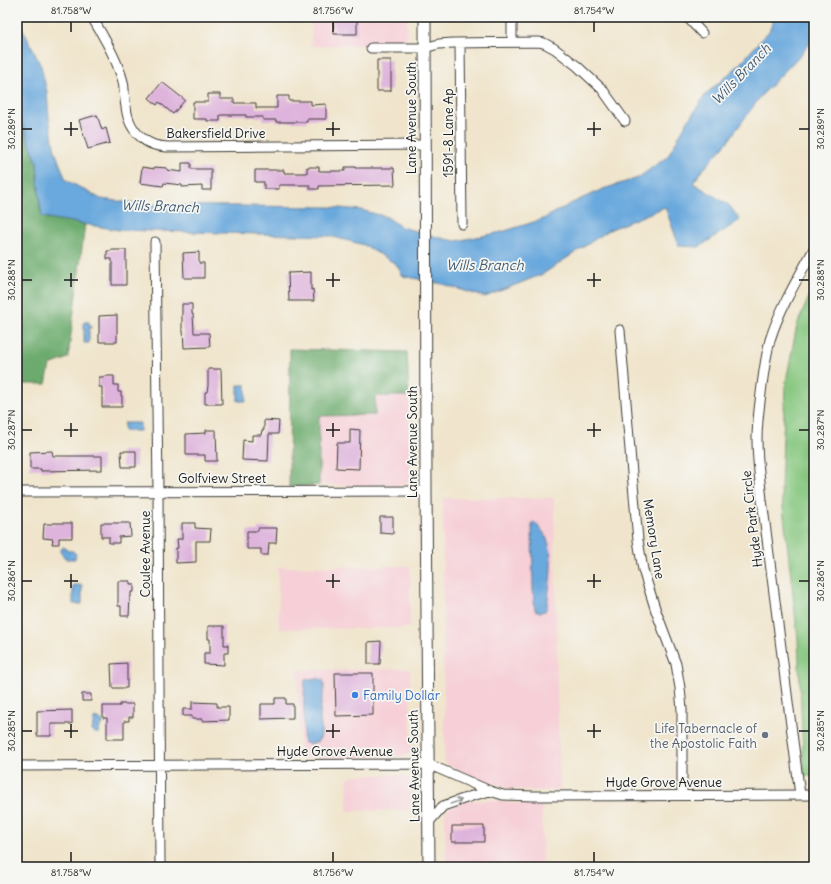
<svg xmlns="http://www.w3.org/2000/svg" width="831" height="884" viewBox="0 0 831 884" font-family="Delius,sans-serif">
	<style>
		.built { fill: #f6cfd7 }
		.green { fill: #85c67e; stroke: #50714d }
		.forest { fill: #6cab6d; stroke: #446444 }
		.water { fill: #6ba9dd; stroke: #44627c }
		.building { fill: #deb3dc }
		.lines { fill: none; stroke-linecap: round; stroke-linejoin: round }
		.minor-casing { stroke: #3c3a36; stroke-width: 11 }
		.major-casing { stroke: #3c3a36; stroke-width: 13 }
		.minor { stroke: #fff; stroke-width: 9 }
		.major { stroke: #fff; stroke-width: 11 }
		.oneway { stroke: #999 }
		.ticks { fill: none; stroke: #1c1c1c; stroke-width: 1.5 }
		.shop-dot { fill: #3f7fe0; stroke: #f6f6f2; stroke-width: 1.5 }
		.worship-dot { fill: #6b7280; stroke: #f6f6f2; stroke-width: 1.5 }
		.labels { text-anchor: middle; dominant-baseline: central; stroke-width: 3.5; stroke-linejoin: round; paint-order: stroke }
		.street-label { font-size: 13px; fill: #1c1c1c; stroke: #f6f6f2 }
		.shop-label { font-size: 13px; fill: #366cbe; stroke: #f6f6f2; text-anchor: start }
		.worship-label { font-size: 13px; fill: #5b616d; stroke: #f6f6f2; text-anchor: end }
		.water-label { font-size: 14px; font-style: italic; fill: #405b73; stroke: #f6f6f2 }
		.neatline { fill: none; stroke: #1c1c1c; stroke-width: 1.5 }
		.ticks-label { font-size: 10px; text-anchor: middle; fill: #1c1c1c }
	</style>
	<rect width="100%" height="100%" fill="#f6f6f2"/>
	<filter id="ink" filterUnits="userSpaceOnUse"><feTurbulence type="fractalNoise" baseFrequency=".025" numOctaves="2"/><feDisplacementMap in="SourceGraphic" scale="8" xChannelSelector="R" yChannelSelector="G"/><feConvolveMatrix kernelMatrix="1 2 1 2 8 2 1 2 1" color-interpolation-filters="sRGB"/></filter>
	<filter id="wash" filterUnits="userSpaceOnUse"><feTurbulence type="fractalNoise" baseFrequency=".012" numOctaves="4" result="noise"/><feDisplacementMap in="SourceGraphic" scale="16" xChannelSelector="R" yChannelSelector="G"/><feGaussianBlur stdDeviation="0.9" result="paint"/><feColorMatrix in="noise" values="0 0 0 0 0 0 0 0 0 0 0 0 0 0 0 0 0 1.4 0 .05"/><feComposite in="paint" operator="in"/></filter>
	<g filter="url(#wash)">
		<rect width="100%" height="100%" fill="#f0e5cc"/>
		<!-- built -->
		<path class="built" d="M312 17H407V44L311 46Z
			M375 396H409L410 479 405 484 399 486 319 485V416L375 415Z
			M443 498H554L557 648V690L560 790 531 791 505 788 478 779 445 763 443 649Z
			M410 566V628L279 629 278 567Z
			M410 669 411 753 404 756 300 758 297 670Z
			M358 775H400L410 779V810L347 811 348 778Z
			M490 800 542 806V867H446L445 811 449 808 467 801Z"/>
		<!-- green -->
		<path class="green" d="M814 285V776H804L798 639 781 490 785 387 797 325Z"/>
		<!-- forest -->
		<path class="forest" d="M17 123H22L37 162 40 205 42 217 85 224 68 358 50 365 46 384H17Z
			M290 349 407 352 409 396H375V415L319 416V485L289 487Z"/>
		<!-- water -->
		<path class="water" d="M17 17 41 66 47 92 49 118 55 151 66 180 101 199 151 205 329 207 361 210 387 217 401 227 445 239 456 241 502 232 543 219 572 203 603 189 638 178 668 156 687 122 706 94 738 66 769 31 775 17H814V36L803 52 760 97 729 140 702 171 693 183 729 205 740 220 699 247 679 246 665 207 609 230 543 274 485 297 442 284 403 276 396 264 364 245 330 236 119 230 42 217 40 205 37 162 22 123 17 80Z
			M84 322H89V325L91 326V328H89V343H84Z
			M238 385H246V401H238Z
			M124 423H140V431H124Z
			M534 522C539 527 544 532 547 539 555 558 549 587 547 607L545 611 540 612 535 610 533 589 532 523Z
			M63 547 65 548 69 551H73L76 554 75 559H66L60 552 61 550Z
			M73 585H82V604H73Z
			M316 678 323 680C326 689 322 696 321 705 320 709 320 714 320 718 320 723 322 729 321 734 321 737 319 740 317 742L311 744 305 743 303 739 304 726V696L305 680Z
			M95 718 103 721V724L100 726 99 733H95L92 731 94 719Z"/>
		<g id="blocks">
			<!-- building -->
			<path class="building" d="M333 17H357V34H334Z
				M377 60H391V91H377Z
				M162 82 185 100 173 114 159 102 157 105 149 98Z
				M208 94H220V99H234V103H256V108H277V96H289V101H311V105L326 104V119H307V122H276V120H263V117H246V115H220V121H207V119H193V102H208Z
				M97 115 102 130 106 128 110 143 88 149 79 120Z
				M182 163H191V169H211V190H202V186L182 187V185L164 183 163 186 140 183 142 167 154 169V167L167 168V170L182 172Z
				M307 167H319V171H345V167H356V168H394L395 185 319 186V189H310V185H279V189H264V182H255V170H284V173H307Z
				M111 250H126V285H112V259H107V251H111Z
				M199 252V263H204V278H184L183 253Z
				M311 272V290L313 289 314 301H289L288 273Z
				M182 304H192V314H193L194 333H209L210 347 184 348 183 330H182Z
				M117 315V342H99V316Z
				M208 369H221L222 404H205V392H207L208 386Z
				M104 376H114V385H118V392H121V396H122V407H102V387H99V377H104Z
				M264 420 279 421 278 434H269L268 461 242 460 243 440 252 441V435H261L262 430H264Z
				M350 429 360 430 359 469 336 468 337 443H350Z
				M206 430H216L217 461H205V455H186V434L206 433Z
				M52 451 53 456H102V470L41 471V469H30V452Z
				M121 451H136V467H122Z
				M380 517H393V534L380 533Z
				M53 523H72V538H59V544H52L53 539 43 538 44 524H53Z
				M101 523H130L131 536 119 537V543H109V537H101Z
				M182 523H195V528L211 529 210 541H196V562L176 563V548H178L177 539H182Z
				M258 528H277L276 543H269L268 555H261V549H247V531H258Z
				M118 581H130V584H134V592H131V597H130L129 616H121V606H118Z
				M208 626H224V645H228V653H224V665L204 664V653H210V639H208Z
				M381 641 380 664H368V642Z
				M127 663V688H112L111 664Z
				M335 673H373V715L336 716Z
				M82 694H91V701H82Z
				M275 698H286V704H293V718L261 719V704H275Z
				M192 702 217 703V707H229V720L202 721V719H192V716H183V709H192Z
				M120 704H133V717H129V721H124V739H107V718H103V706H120Z
				M72 710V724H51V736H37V711Z
				M452 826H484V842H452Z"/>
		</g>
	</g>
	<g filter="url(#ink)">
		<use href="#blocks" fill-opacity="0" stroke="#3c3a36" stroke-width="1"/>
		<g class="lines">
			<!-- minor casing -->
			<g class="minor-casing">
				<path id="minor" d="M92 17C101 33 112 50 118 67 121 74 124 82 124 90 126 109 126 125 142 138 150 145 157 146 167 147L425 145
					M687 17 702 33
					M512 42V17
					M460 43 462 224
					M371 48H424L439 44 453 43 538 42 544 43 555 49 577 66 602 89 625 121
					M155 242 158 491 160 867
					M620 330 631 462 638 540 643 570 656 611 676 664 680 688 682 710V795
					M17 492 426 491
					M17 766 428 764 490 791 503 795 533 796 814 795
					M800 795 762 500C760 480 757 460 757 439 757 421 760 403 762 385 764 370 766 355 770 340 780 308 798 278 814 249
					M428 823 443 806 472 796 490 791"/>
			</g>
			<!-- major casing -->
			<g class="major-casing">
				<path id="major" d="M425 17 426 491 429 867"/>
			</g>
			<!-- minor -->
			<use href="#minor" class="minor"/>
			<!-- major -->
			<use href="#major" class="major"/>
		</g>
		<!-- one-way arrows -->
		<defs><path id="oneway-shaft" d="M-6 0H5M1.5-3L5.5 0L1.5 3" fill="none" stroke-width="1.6" stroke-linecap="round" stroke-linejoin="round"/></defs>
		<use class="oneway" href="#oneway-shaft" transform="translate(456 802) rotate(-20)"/>
	</g>
	<!-- ticks -->
	<path class="ticks" d="M71 22V32M333 22V32M594 22V32M71 122V136M333 122V136M594 122V136M22 129H32M64 129H78M326 129H340M587 129H601M799 129H809M71 273V287M333 273V287M594 273V287M22 280H32M64 280H78M326 280H340M587 280H601M799 280H809M71 423V437M333 423V437M594 423V437M22 430H32M64 430H78M326 430H340M587 430H601M799 430H809M71 574V588M333 574V588M594 574V588M22 581H32M64 581H78M326 581H340M587 581H601M799 581H809M71 724V738M333 724V738M594 724V738M22 731H32M64 731H78M326 731H340M587 731H601M799 731H809M71 852V862M333 852V862M594 852V862"/>
	<!-- markers -->
	<circle class="shop-dot" cx="355" cy="695" r="4"/>
	<circle class="worship-dot" cx="765" cy="735" r="4"/>
	<g class="labels">
		<!-- street labels -->
		<g class="street-label">
			<text transform="translate(411 118) rotate(-90)">Lane Avenue South</text>
			<text x="216" y="133">Bakersfield Drive</text>
			<text transform="translate(448 133) rotate(-90)">1591-8 Lane Ap</text>
			<text transform="translate(412 442) rotate(-90)">Lane Avenue South</text>
			<text x="222" y="478">Golfview Street</text>
			<text transform="translate(752 519) rotate(-97)">Hyde Park Circle</text>
			<text transform="translate(654 539) rotate(81)">Memory Lane</text>
			<text transform="translate(145 554) rotate(-90)">Coulee Avenue</text>
			<text x="335" y="751">Hyde Grove Avenue</text>
			<text transform="translate(414 766) rotate(-91)">Lane Avenue South</text>
			<text x="664" y="782">Hyde Grove Avenue</text>
		</g>
		<!-- shop labels -->
		<g class="shop-label">
			<text x="363" y="695">Family Dollar</text>
		</g>
		<!-- worship labels -->
		<g class="worship-label">
			<text x="757" y="728">Life Tabernacle of<tspan x="757" dy="15">the Apostolic Faith</tspan></text>
		</g>
		<!-- water labels -->
		<g class="water-label">
			<text transform="translate(741 74) rotate(-46)">Wills Branch</text>
			<text transform="translate(160 206) rotate(2)">Wills Branch</text>
			<text x="485" y="265">Wills Branch</text>
		</g>
	</g>
	<!-- margin -->
	<rect width="831" height="884" fill="none" stroke="#f6f6f2" stroke-width="44"/>
	<rect x="22" y="22" width="787" height="840" class="neatline"/>
	<g class="ticks-label">
		<text x="71" y="14">81.758°W</text>
		<text x="333" y="14">81.756°W</text>
		<text x="594" y="14">81.754°W</text>
		<text transform="translate(11 129) rotate(-90)" y="4">30.289°N</text>
		<text transform="translate(820 129) rotate(-90)" y="4">30.289°N</text>
		<text transform="translate(11 280) rotate(-90)" y="4">30.288°N</text>
		<text transform="translate(820 280) rotate(-90)" y="4">30.288°N</text>
		<text transform="translate(11 430) rotate(-90)" y="4">30.287°N</text>
		<text transform="translate(820 430) rotate(-90)" y="4">30.287°N</text>
		<text transform="translate(11 581) rotate(-90)" y="4">30.286°N</text>
		<text transform="translate(820 581) rotate(-90)" y="4">30.286°N</text>
		<text transform="translate(11 731) rotate(-90)" y="4">30.285°N</text>
		<text transform="translate(820 731) rotate(-90)" y="4">30.285°N</text>
		<text x="71" y="876">81.758°W</text>
		<text x="333" y="876">81.756°W</text>
		<text x="594" y="876">81.754°W</text>
	</g>
</svg>
